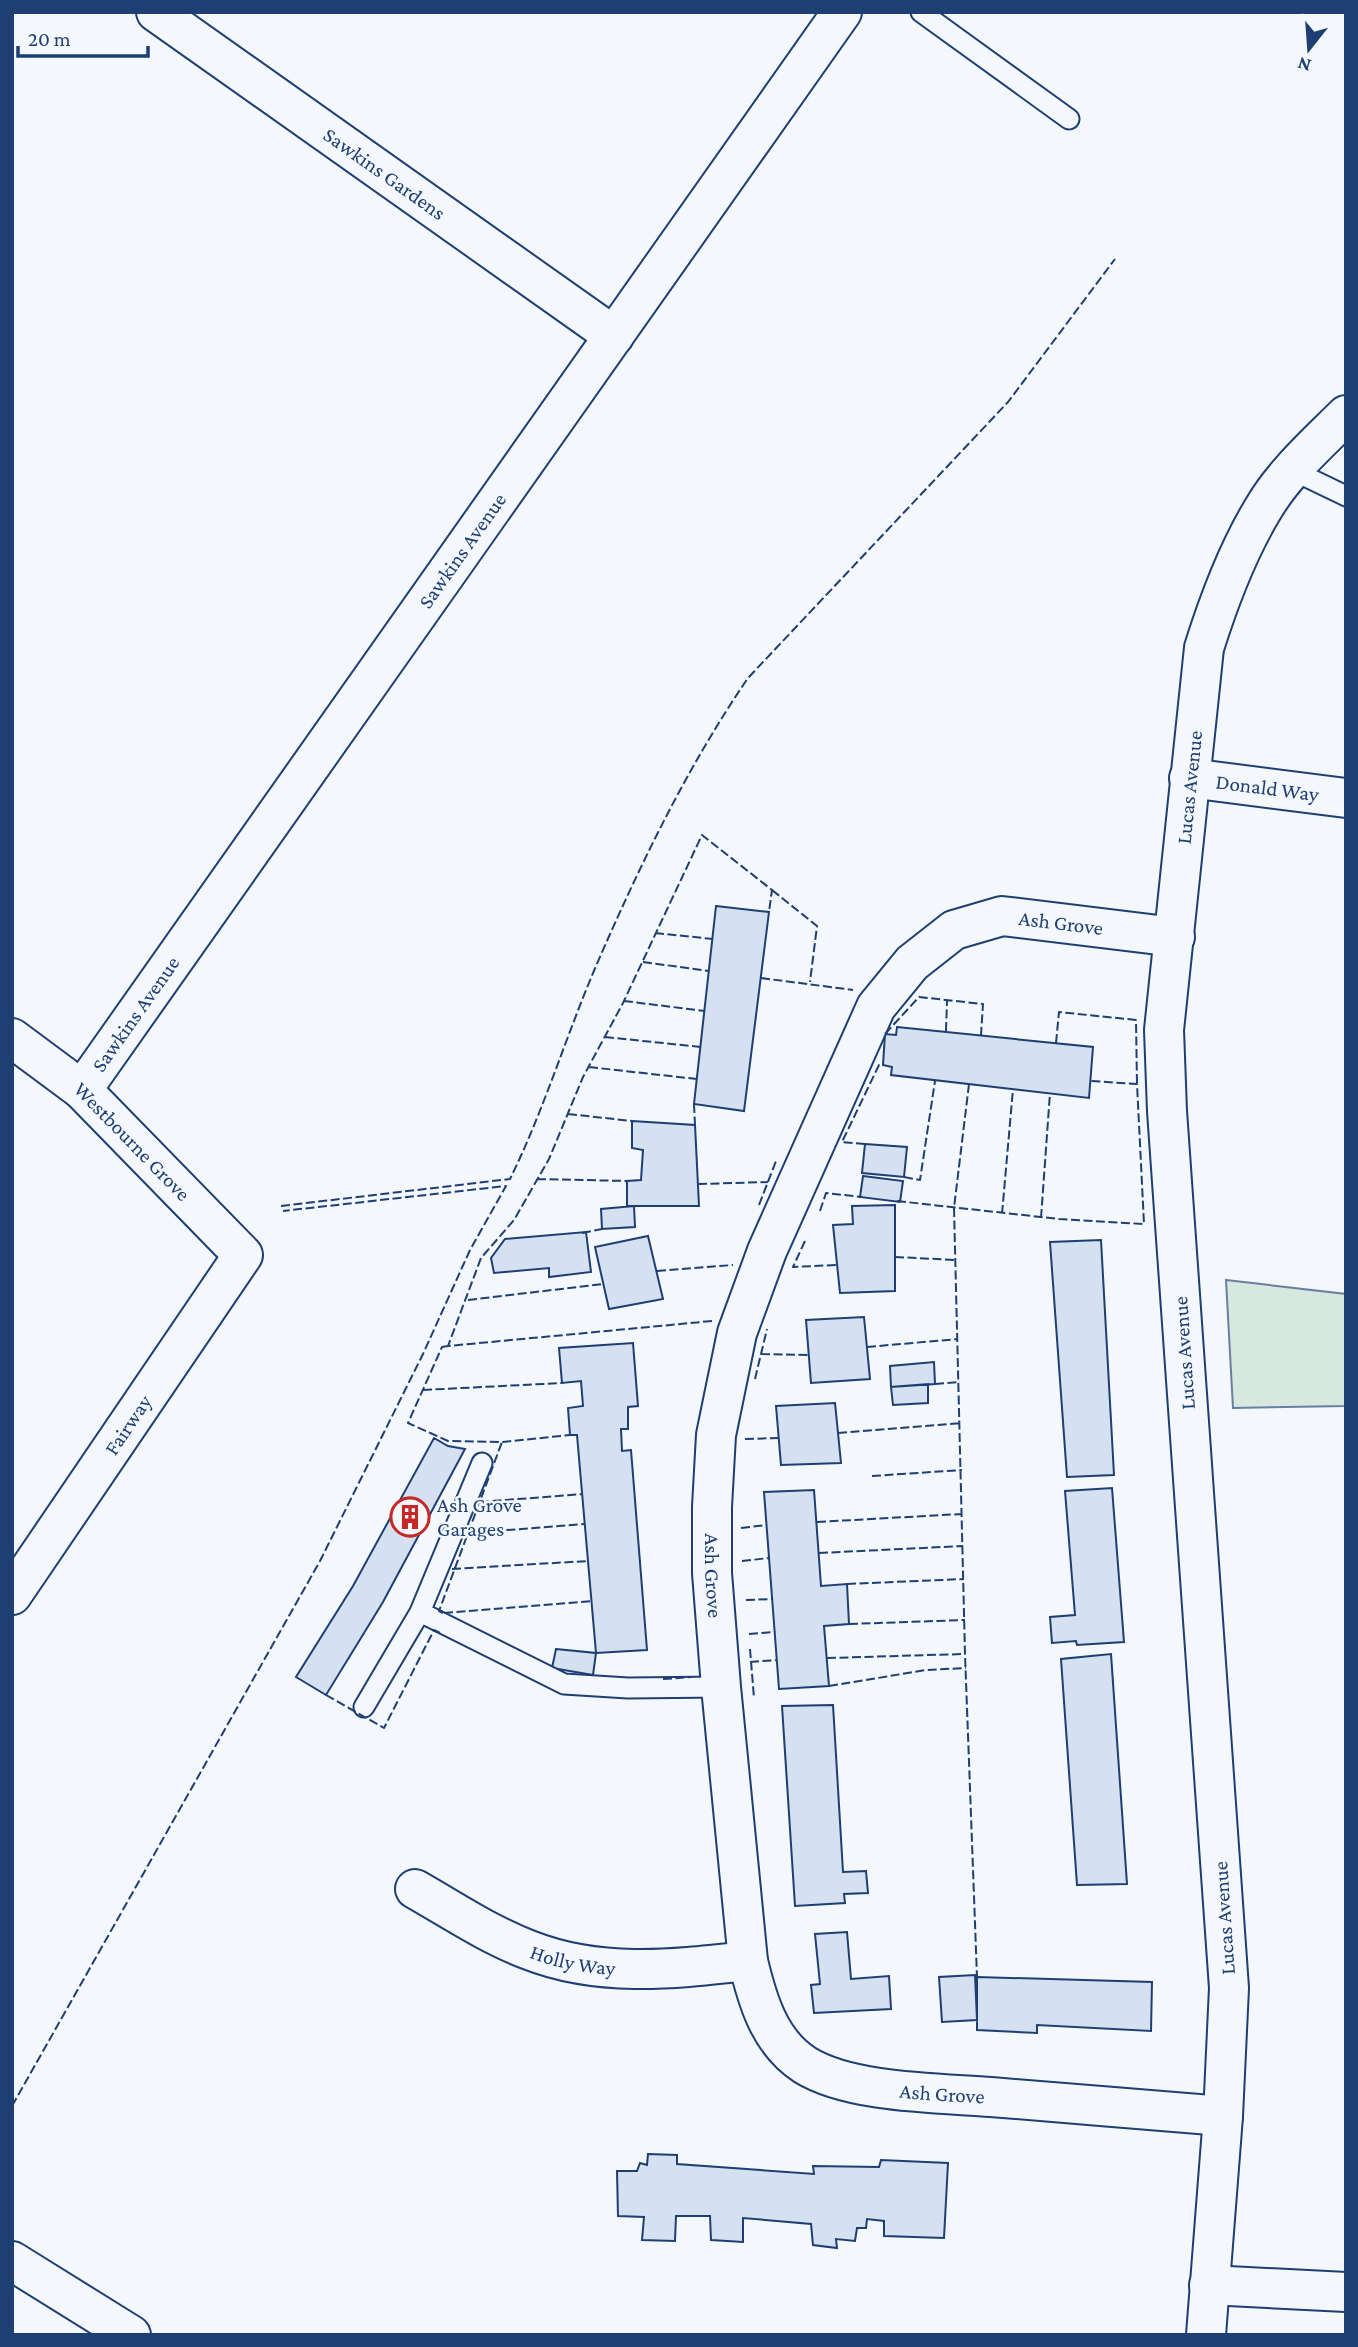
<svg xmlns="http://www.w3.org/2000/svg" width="1358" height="2347" viewBox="0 0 1358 2347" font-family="'Crimson Pro',serif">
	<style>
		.green { fill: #d7e8df; stroke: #687fa3; stroke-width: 2 }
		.building { fill: #d5e0f0; stroke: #1d3f73; stroke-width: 2 }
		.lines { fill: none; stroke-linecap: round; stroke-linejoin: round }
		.lane-casing { stroke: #1d3f73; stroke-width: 23 }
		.street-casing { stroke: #1d3f73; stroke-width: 42 }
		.lane { stroke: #f4f7fb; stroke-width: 19 }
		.street { stroke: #f4f7fb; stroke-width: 38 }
		.fence { stroke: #1d3f73; stroke-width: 2; stroke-dasharray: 9 3.5; stroke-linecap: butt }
		.labels { text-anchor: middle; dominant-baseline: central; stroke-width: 5; stroke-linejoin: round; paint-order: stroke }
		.street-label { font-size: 21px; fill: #1d3f73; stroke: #f4f7fb }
		.poi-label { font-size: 21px; fill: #1d3f73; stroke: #f4f7fb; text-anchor: start }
	</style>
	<rect width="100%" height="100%" fill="#f4f7fb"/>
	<!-- green -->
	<path class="green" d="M1226 1280 1346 1294V1406L1233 1408Z"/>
	<!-- building -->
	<path class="building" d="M716 906 769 912 744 1111 694 1104Z
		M897 1027 1093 1047 1089 1098 891 1075 892 1067 883 1065 885 1034 896 1035Z
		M632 1121 695 1125 699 1206H627V1181L641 1180 643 1150 632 1148Z
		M865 1144 907 1147 904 1177 862 1173Z
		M863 1176 903 1181 900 1202 860 1197Z
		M895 1205V1291L840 1293 833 1225 853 1224 852 1206Z
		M634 1206 635 1227 602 1229 601 1209Z
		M586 1232 591 1272 549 1277V1268L494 1273 491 1258 505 1239Z
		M648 1236 663 1299 609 1309 595 1247Z
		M1101 1240 1114 1475 1067 1477 1050 1242Z
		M864 1317 870 1379 811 1383 806 1320Z
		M633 1343 638 1406 628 1407V1429H621L622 1451 631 1450 647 1650 596 1653 577 1435H570L568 1408 583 1406 581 1381 562 1383 559 1348Z
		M934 1362 935 1384 891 1387 890 1366Z
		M928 1384V1403L893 1405 891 1387Z
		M835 1403 841 1463 781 1465 776 1406Z
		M434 1438 448 1446 465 1449 383 1602 326 1695 296 1677 353 1586Z
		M1112 1488 1124 1642 1077 1645 1076 1641 1052 1643 1050 1617 1075 1615 1065 1491Z
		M814 1490 821 1586 847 1584 849 1624 824 1626 829 1686 779 1689 764 1492Z
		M556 1649 596 1653 593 1675 552 1668Z
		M1111 1654 1127 1884 1077 1885 1061 1659Z
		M833 1705 843 1872 866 1871 868 1893 844 1894 845 1903 795 1906 782 1706Z
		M847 1932 851 1979 889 1976 891 2009 814 2013 811 1985 820 1984 815 1934Z
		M975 1975 977 2020 942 2022 939 1977Z
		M977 1977 1152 1982 1151 2031 1037 2025V2033L977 2030Z
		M648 2154 677 2155V2164L814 2174 813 2166 879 2167 881 2160 948 2163 944 2238 884 2236V2221L867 2219 866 2228H857L855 2241 836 2239 837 2248 813 2245 811 2224 743 2218V2242L711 2240 710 2216H676L675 2241 642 2240 644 2217 618 2216 617 2171H637L640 2163 647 2165Z"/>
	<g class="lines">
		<!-- lane casing -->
		<g class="lane-casing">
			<path id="lane" d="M921 12 1069 119
				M1292 470 1346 496
				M482 1463 420 1612 564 1684 628 1688 721 1687
				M364 1707 420 1612"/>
		</g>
		<!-- street casing -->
		<g class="street-casing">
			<g id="street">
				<path id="s1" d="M156 12 614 336"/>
				<path id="s2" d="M1189 778 1346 798"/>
				<path id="s3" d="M1175 937 1002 916 954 930 912 963 876 1007 767 1251 737 1333 716 1435 712 1507V1573L721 1687 748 1961C757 1999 769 2042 805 2065 850 2093 937 2093 991 2097 1068 2103 1146 2110 1223 2116"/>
				<path id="s4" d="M12 1038 82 1090 243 1255 12 1595"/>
				<path id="s5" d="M82 1090 842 12"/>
				<path id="s6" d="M415 1889C452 1910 489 1935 529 1950 600 1978 674 1969 748 1961"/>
				<path d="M12 2261 131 2335"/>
				<path d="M1209 2285 1346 2292"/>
				<path id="s7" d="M1206 2335 1223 2116 1229 1988 1167 1111 1164 1030 1204 648C1219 600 1237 552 1263 509 1284 473 1317 444 1346 415"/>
			</g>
		</g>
		<!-- lane -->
		<use href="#lane" class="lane"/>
		<!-- street -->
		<use href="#street" class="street"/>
		<!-- fence -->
		<path class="fence" d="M772 890 817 926 810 982
			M655 933 713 939
			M643 962 709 971
			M761 978 853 990
			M624 1001 705 1011
			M946 1031 947 1001
			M885 1034 919 997 983 1004 981 1035
			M605 1037 701 1047
			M1056 1043 1059 1012 1136 1020 1137 1084
			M589 1067 697 1079
			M969 1084 954 1208 965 1654 977 1977
			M694 1104 695 1125
			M568 1114 632 1121
			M865 1144 842 1142 879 1065H883
			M904 1177 920 1180 935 1081
			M537 1179 627 1181
			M698 1184 768 1182
			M897 1201 1059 1219 1144 1224 1137 1084 1091 1081
			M759 1205 776 1161
			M281 1206 510 1179C544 1110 566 1036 596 966 639 867 687 767 748 678L1008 402 1115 259
			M820 1211 826 1193 862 1197
			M1002 1214 1013 1089
			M1041 1218 1050 1093
			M582 1233 602 1229
			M805 1241 793 1267 837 1265
			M895 1257 956 1260
			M657 1271 733 1265
			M468 1300 603 1284
			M712 1321 448 1346 481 1258 514 1220 549 1159 583 1077 623 1003 702 835 772 890 769 912
			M448 1346 442 1347 408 1423 448 1441 502 1442 570 1435
			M867 1347 958 1339
			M761 1354 808 1355
			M755 1379 767 1329
			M935 1384 960 1382
			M423 1390 562 1383
			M838 1433 961 1423
			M745 1439 779 1438
			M872 1476 962 1470
			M480 1502 583 1494
			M817 1522 962 1514
			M741 1528 767 1525
			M469 1533 585 1524
			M819 1553 963 1546
			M742 1561 769 1558
			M452 1569 588 1561
			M847 1584 964 1579
			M746 1600 773 1599
			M443 1613 439 1611 502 1442
			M444 1613 592 1601
			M849 1624 965 1620
			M749 1634 775 1632
			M750 1649 754 1698
			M827 1658 965 1654
			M750 1662 777 1660
			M663 1679 692 1677
			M829 1686 926 1670 966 1668
			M326 1695 384 1728 434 1630 440 1633
			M12 2106 320 1561 423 1354 470 1250 506 1186 283 1211"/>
	</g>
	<!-- icons -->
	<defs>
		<g id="building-ring" transform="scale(2.0125)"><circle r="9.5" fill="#f4f7fb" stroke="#c62828" stroke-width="1.5"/><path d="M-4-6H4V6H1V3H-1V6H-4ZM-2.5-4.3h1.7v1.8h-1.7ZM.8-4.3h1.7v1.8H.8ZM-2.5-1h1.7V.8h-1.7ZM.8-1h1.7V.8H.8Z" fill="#c62828"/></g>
	</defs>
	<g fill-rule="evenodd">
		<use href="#building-ring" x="410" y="1517"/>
	</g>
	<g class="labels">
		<!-- street labels -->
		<g class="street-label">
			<text stroke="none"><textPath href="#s1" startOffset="280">Sawkins Gardens</textPath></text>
			<text stroke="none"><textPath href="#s5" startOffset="660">Sawkins Avenue</textPath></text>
			<text stroke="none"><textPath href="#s2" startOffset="79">Donald Way</textPath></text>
			<text stroke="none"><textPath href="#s7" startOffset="1552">Lucas Avenue</textPath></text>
			<text transform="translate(1061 923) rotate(7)">Ash Grove</text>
			<text stroke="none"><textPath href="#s5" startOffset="93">Sawkins Avenue</textPath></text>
			<text stroke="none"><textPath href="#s4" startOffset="159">Westbourne Grove</textPath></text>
			<text transform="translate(1184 1353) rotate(-94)">Lucas Avenue</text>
			<text transform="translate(128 1425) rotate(-56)">Fairway</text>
			<text stroke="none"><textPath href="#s3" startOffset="934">Ash Grove</textPath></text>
			<text transform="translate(1224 1918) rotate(-94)">Lucas Avenue</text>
			<text stroke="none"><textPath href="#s6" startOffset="175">Holly Way</textPath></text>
			<text stroke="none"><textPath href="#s3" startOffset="1584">Ash Grove</textPath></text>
		</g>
		<!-- poi labels -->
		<g class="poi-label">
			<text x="437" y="1505">Ash Grove<tspan x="437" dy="24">Garages</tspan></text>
		</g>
	</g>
	<!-- border -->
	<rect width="1358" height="2347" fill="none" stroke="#1d3f73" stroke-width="28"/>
	<!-- north arrow -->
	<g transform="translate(1309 49) rotate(197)" stroke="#f4f7fb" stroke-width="5" paint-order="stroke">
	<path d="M0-5L12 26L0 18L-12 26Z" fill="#1d3f73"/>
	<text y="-10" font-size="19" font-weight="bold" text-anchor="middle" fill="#1d3f73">N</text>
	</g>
	<!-- scale -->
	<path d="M18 46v10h130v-10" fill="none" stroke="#1d3f73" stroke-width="3.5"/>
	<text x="28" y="46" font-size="21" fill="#1d3f73" stroke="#f4f7fb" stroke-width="5" paint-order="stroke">20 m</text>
</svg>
